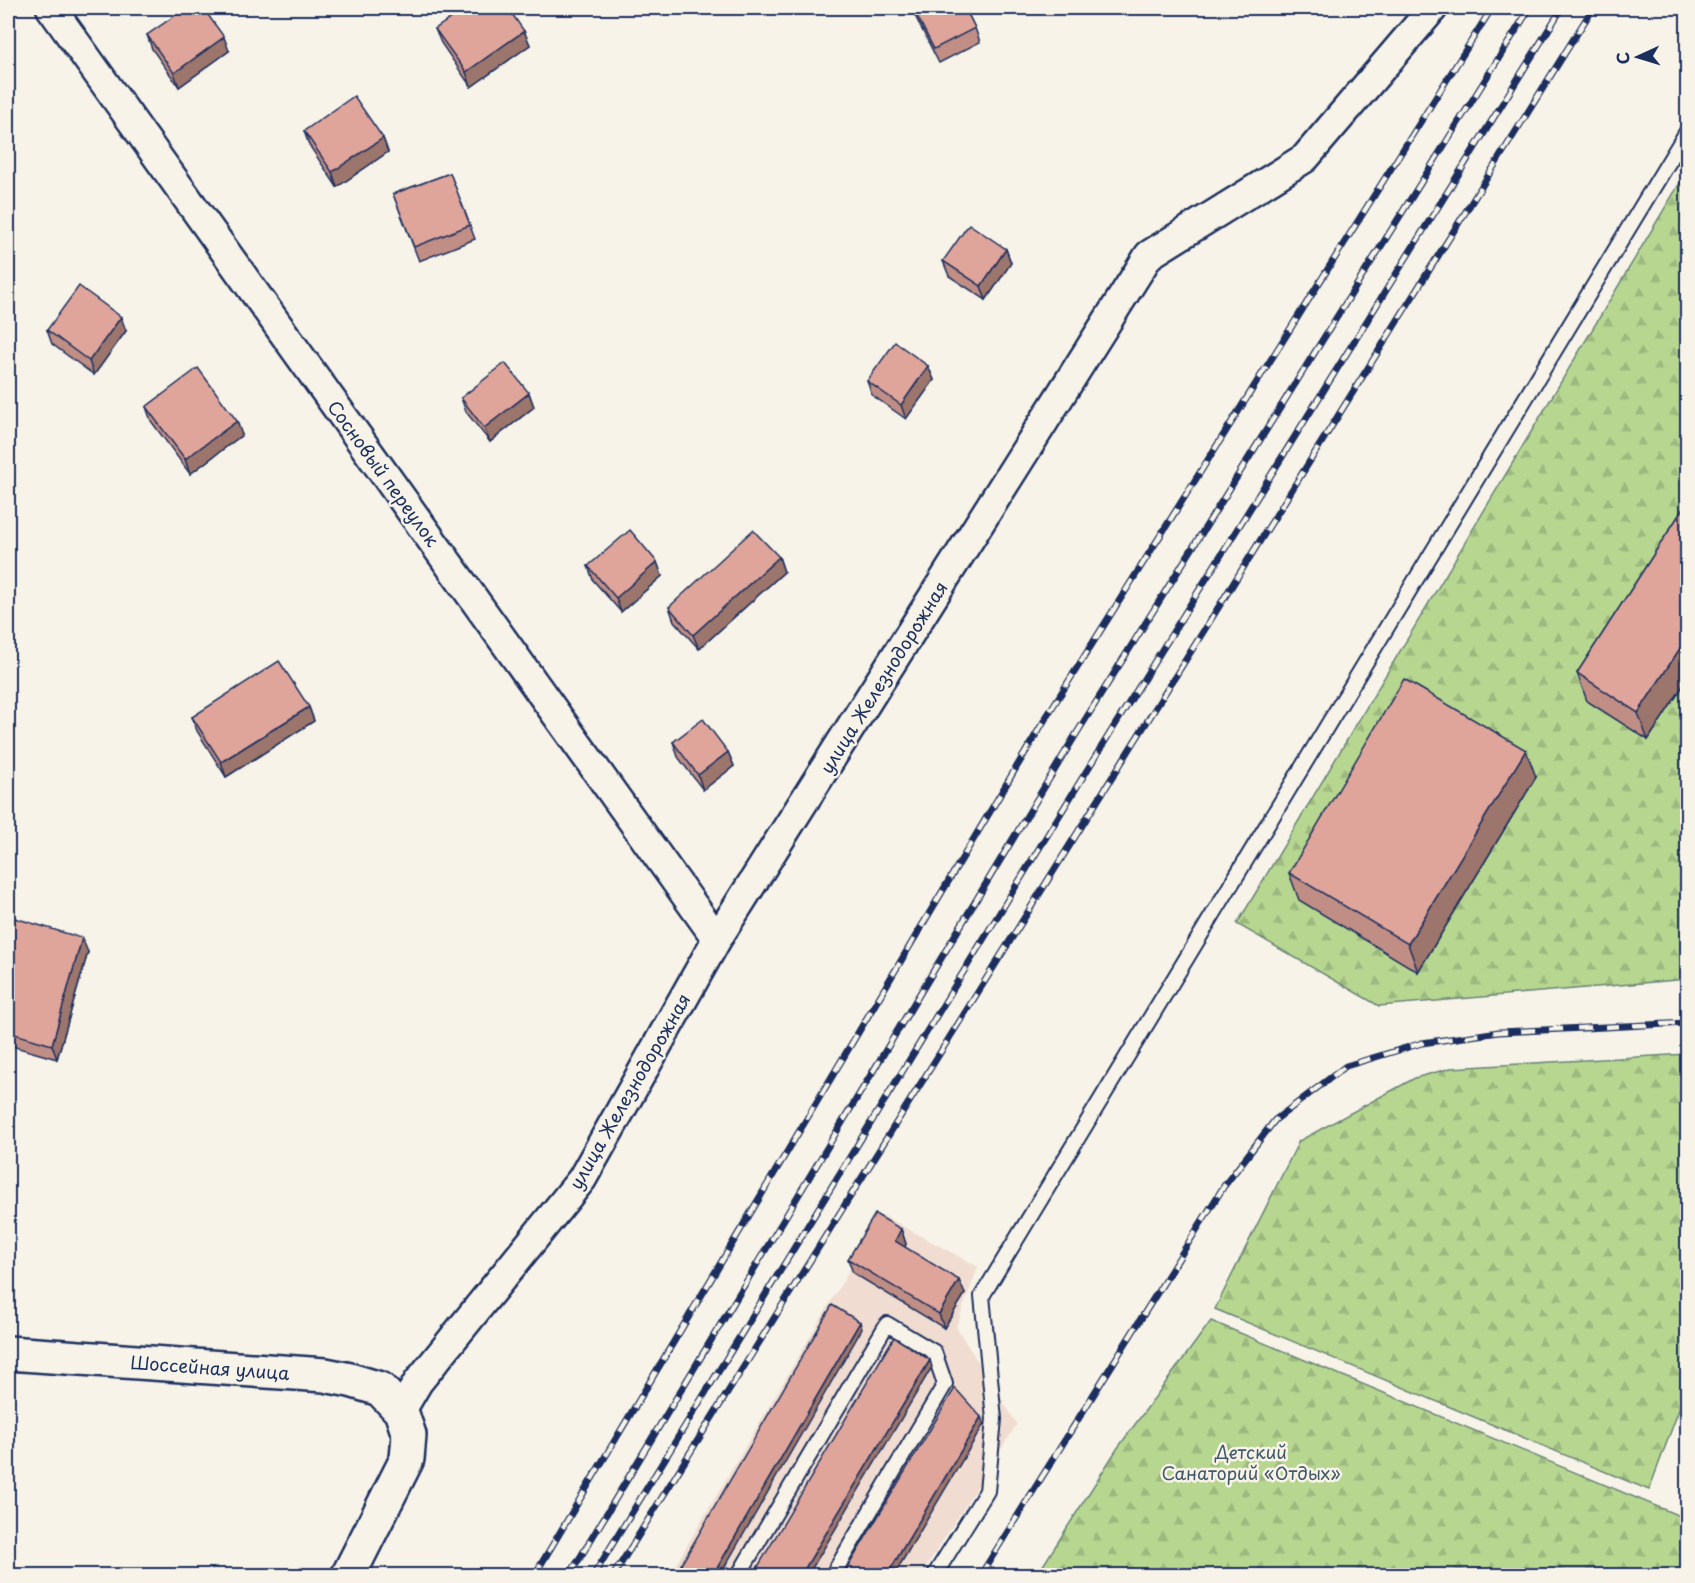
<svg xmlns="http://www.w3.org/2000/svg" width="1695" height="1583" viewBox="0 0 1695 1583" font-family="'Playpen Sans',sans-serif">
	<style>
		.built { fill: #f0dcd1 }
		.forest { fill: url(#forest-firs); stroke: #698377; stroke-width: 1.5 }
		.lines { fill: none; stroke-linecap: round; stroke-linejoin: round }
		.service-casing { stroke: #1b2f5e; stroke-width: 18 }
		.minor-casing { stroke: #1b2f5e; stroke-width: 33 }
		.tertiary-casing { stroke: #1b2f5e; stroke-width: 38 }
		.service { stroke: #f7f3e8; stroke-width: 14 }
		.minor { stroke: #f7f3e8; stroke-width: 28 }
		.tertiary { stroke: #f7f3e8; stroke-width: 33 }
		.rail-casing { stroke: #1b2f5e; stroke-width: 7 }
		.rail { stroke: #f7f3e8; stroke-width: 4.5; stroke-dasharray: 14; stroke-linecap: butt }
		.wall { fill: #c08e85; stroke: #1b2f5e; stroke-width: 1.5 }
		.shaded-wall { fill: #9c746c; stroke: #1b2f5e; stroke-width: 1.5 }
		.building { fill: #dfa59b; stroke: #1b2f5e; stroke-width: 1.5 }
		.labels { text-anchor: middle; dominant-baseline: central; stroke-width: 5; stroke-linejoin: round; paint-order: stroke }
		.street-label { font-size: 18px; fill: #1b2f5e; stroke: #f7f3e8 }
		.park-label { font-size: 18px; fill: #42596a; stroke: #f7f3e8 }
	</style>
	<defs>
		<pattern id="forest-firs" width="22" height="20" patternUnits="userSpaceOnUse" patternTransform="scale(1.5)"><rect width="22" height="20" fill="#b7d790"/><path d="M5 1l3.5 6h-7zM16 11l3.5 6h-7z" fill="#9db97f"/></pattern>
	</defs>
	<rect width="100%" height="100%" fill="#f7f3e8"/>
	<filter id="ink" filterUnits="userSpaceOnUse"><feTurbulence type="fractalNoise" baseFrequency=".0167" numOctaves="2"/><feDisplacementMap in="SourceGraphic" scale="12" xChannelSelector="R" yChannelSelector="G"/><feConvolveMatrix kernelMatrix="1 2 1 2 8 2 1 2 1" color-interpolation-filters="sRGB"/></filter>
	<g filter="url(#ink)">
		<!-- built -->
		<path class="built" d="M882 1215 978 1267 956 1327 1017 1424 921 1575 669 1576Z"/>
		<!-- forest -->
		<path class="forest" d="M1687 171V979L1379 1006 1237 924Z
			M1687 1054V1388L1649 1490 1215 1309 1299 1141 1415 1078 1451 1068Z
			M1211 1321 1687 1519V1575H1037L1117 1449Z"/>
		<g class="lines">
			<!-- service casing -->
			<g class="service-casing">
				<path id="service" d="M738 1576 887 1324 934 1352 945 1384 832 1576
					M934 1576 987 1491 994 1419 982 1296 1688 130"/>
			</g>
			<!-- minor casing -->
			<g class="minor-casing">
				<path id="minor" d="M51 8 717 939
					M401 1411 418 1382 582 1179 717 939 1149 255 1305 158 1433 8"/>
			</g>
			<!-- tertiary casing -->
			<g class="tertiary-casing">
				<path id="tertiary" d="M8 1353 325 1375 350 1380 380 1389 401 1411 409 1435 407 1459 348 1576"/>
			</g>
			<!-- service -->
			<use href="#service" class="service"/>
			<!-- minor -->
			<use href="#minor" class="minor"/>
			<!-- tertiary -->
			<use href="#tertiary" class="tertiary"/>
			<!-- rail casing -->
			<g class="rail-casing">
				<path id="rail" d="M534 1576 1050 711 1492 8
					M569 1576 1075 736 1530 8
					M593 1576 1097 754 1562 8
					M613 1576 1593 8
					M980 1576 1224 1186 1275 1120 1346 1066 1422 1043 1499 1032 1688 1023"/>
			</g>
			<!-- rail -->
			<use href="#rail" class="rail"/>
		</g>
		<!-- wall -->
		<path class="wall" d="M911 8H965L975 28 980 42 939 63Z
			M435 29 524 31 530 45 471 87 441 43Z
			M147 35 229 51 179 87 152 49Z
			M304 131 383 138 388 152 337 187 309 145Z
			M450 173 475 239 419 261 393 194Z
			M1006 249 1011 263 986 300 949 276 943 261Z
			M47 330 126 331 94 375 52 344Z
			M928 366 934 380 906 419 872 395 867 381Z
			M529 393 534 407 490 442 466 412 461 398Z
			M146 407 242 435 190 474 151 421Z
			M1688 501V678L1648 740 1587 701 1577 673Z
			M779 557 784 572 699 649 674 621 669 607Z
			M657 562 662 576 621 612 593 580 588 566Z
			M309 707 314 721 226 777 197 731 192 717Z
			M673 742 728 752 734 766 703 790 678 757Z
			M1536 777 1418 972 1299 900 1289 873Z
			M8 916 88 952 57 1059 8 1045Z
			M901 1229 906 1244 905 1247 965 1294 944 1328 853 1273 848 1259Z"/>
		<!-- shaded-wall -->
		<path class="shaded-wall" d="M524 31 530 45 471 87 466 72Z
			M224 37 229 51 179 87 174 73Z
			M383 138 388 152 337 187 332 172Z
			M1006 249 1011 263 986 300 981 286Z
			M121 317 126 331 94 375 89 361Z
			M928 366 934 380 906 419 901 405Z
			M529 393 534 407 490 442 484 428Z
			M237 421 242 435 190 474 185 459Z
			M779 557 784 572 699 649 693 635Z
			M657 562 662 576 621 612 616 598Z
			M1688 636V678L1648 740 1638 713Z
			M309 707 314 721 226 777 221 762Z
			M1526 750 1536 777 1418 972 1408 944Z
			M728 752 734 766 703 790 698 775Z
			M82 938 88 952 57 1059 52 1045Z
			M901 1229 906 1244 900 1255 895 1241Z
			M959 1280 965 1294 944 1328 939 1314Z
			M860 1322 862 1329 720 1575H713Z
			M930 1360 932 1367 808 1575H801Z
			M981 1417 984 1424 894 1575H887Z"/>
		<!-- building -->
		<path class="building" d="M186 8H203L224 37 174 73 147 35Z
			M466 8H508L524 31 466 72 435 29Z
			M913 8H965L975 28 934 49Z
			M354 96 383 138 332 172 304 131Z
			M450 173 470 225 414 247 393 194Z
			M969 224 1006 249 981 286 943 261Z
			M79 286 121 317 89 361 47 330Z
			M895 342 928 366 901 405 867 381Z
			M505 363 529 393 484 428 461 398Z
			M198 368 237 421 185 459 146 407Z
			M1688 501V636L1638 713 1577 673Z
			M630 530 657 562 616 598 588 566Z
			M753 530 779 557 693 635 669 607Z
			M279 661 309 707 221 762 192 717Z
			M1404 679 1526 750 1408 944 1289 873Z
			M703 719 728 752 698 775 673 742Z
			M8 916 82 938 52 1045 8 1032Z
			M875 1214 901 1229 895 1241 959 1280 939 1314 848 1259Z
			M832 1305 860 1322 713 1575H675Z
			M894 1337 930 1360 801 1575H753Z
			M955 1388 981 1417 887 1575H843Z"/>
	</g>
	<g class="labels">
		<!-- street labels -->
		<g class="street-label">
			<text transform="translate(384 473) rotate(54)">Сосновый переулок</text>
			<text transform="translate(883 677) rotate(-58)">улица Железнодорожная</text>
			<text transform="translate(629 1091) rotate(-60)">улица Железнодорожная</text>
			<text transform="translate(210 1367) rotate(4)">Шоссейная улица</text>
		</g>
		<!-- park labels -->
		<g class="park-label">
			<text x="1251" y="1451">Детский<tspan x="1251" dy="21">Санаторий «Отдых»</tspan></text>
		</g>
	</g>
	<!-- margin -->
	<rect width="1695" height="1583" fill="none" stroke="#f7f3e8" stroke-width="30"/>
	<rect x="15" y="15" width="1665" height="1553" fill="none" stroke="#1b2f5e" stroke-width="2" filter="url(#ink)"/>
	<!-- north arrow -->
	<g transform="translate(1638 57) rotate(266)" stroke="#f7f3e8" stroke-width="4.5" paint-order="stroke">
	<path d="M0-4.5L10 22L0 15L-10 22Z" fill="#1b2f5e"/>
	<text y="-9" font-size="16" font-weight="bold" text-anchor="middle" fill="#1b2f5e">С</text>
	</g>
</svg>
